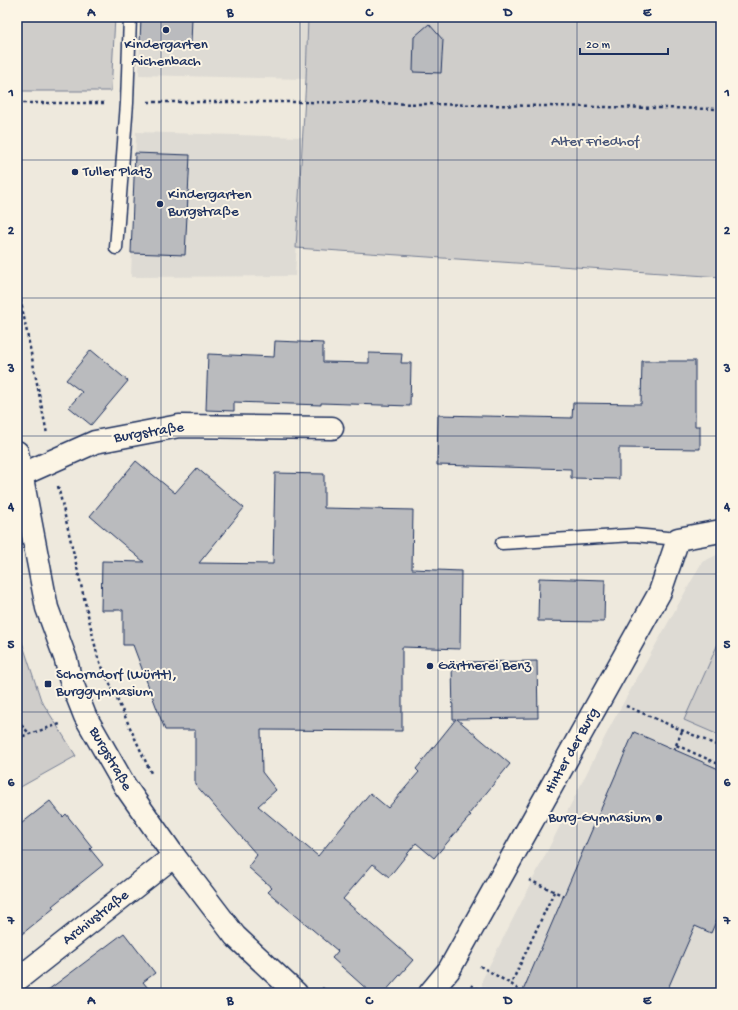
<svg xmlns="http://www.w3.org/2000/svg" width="738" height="1010" viewBox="0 0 738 1010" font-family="'Gochi Hand',sans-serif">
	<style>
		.built { fill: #dedbd4 }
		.green { fill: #cfcdca; stroke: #757e94 }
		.building { fill: #babbbe; stroke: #1b2f5e }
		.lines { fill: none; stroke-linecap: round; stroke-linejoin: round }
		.service-casing { stroke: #1b2f5e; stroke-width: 15 }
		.minor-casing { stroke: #1b2f5e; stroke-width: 25 }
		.secondary-casing { stroke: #1b2f5e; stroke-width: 25 }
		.path { stroke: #1b2f5e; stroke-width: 2.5; stroke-dasharray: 3 3; stroke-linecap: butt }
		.service { stroke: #fcf5e5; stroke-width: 12 }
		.minor { stroke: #fcf5e5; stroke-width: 22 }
		.secondary { stroke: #fcf5e5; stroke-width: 22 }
		.grid { fill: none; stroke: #1b2f5e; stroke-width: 1; stroke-opacity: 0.55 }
		.poi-dot { fill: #1b2f5e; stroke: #fcf5e5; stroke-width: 1.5 }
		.labels { text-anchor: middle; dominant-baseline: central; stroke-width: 4; stroke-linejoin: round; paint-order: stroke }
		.poi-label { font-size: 15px; fill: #1b2f5e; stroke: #fcf5e5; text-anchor: start }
		.park-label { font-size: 15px; fill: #485679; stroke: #fcf5e5 }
		.street-label { font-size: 15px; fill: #1b2f5e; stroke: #fcf5e5 }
		.neatline { fill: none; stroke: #1b2f5e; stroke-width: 1.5 }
		.grid-label { font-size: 13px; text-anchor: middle; font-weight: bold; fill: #1b2f5e }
	</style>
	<rect width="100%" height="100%" fill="#eee9dd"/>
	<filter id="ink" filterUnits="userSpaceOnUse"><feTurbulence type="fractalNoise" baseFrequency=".025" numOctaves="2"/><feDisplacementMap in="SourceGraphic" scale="8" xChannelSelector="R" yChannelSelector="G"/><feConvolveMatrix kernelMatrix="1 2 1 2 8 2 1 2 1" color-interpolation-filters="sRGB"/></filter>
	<g filter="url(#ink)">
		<!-- built -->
		<path class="built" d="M141 17H308L306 79 139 75Z
			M136 132 303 137 295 276 131 277Z
			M721 553V993H497L482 986V980L612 723 702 562Z"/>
		<!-- green -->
		<path class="green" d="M17 17H115L111 91H17Z
			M308 17H721V277L296 248 306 79Z
			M17 627 41 700 76 756 17 789Z
			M721 637V736L684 720Z"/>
		<!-- building -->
		<path class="building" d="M141 17H192L191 44 140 43Z
			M429 24 443 40 441 73 413 72 414 37Z
			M135 153 190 155 185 255 131 253Z
			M275 341 323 343V362L369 363V353L402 354 401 363H411L410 406 321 403V405L234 402V411L206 410 208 354 274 357Z
			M91 350 128 381 91 425 69 407 82 392 66 380Z
			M642 361H695V426H700V449L619 448V479L571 478V469L437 465 438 415 572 418 573 403 641 404Z
			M136 461 175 493 197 468 244 508 199 563 273 564 275 473 324 474V508L413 510 412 569 461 571 460 649 402 647V731L261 730 262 772 276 790 258 806 318 856 370 793 388 808 419 772 416 769 456 719H453L452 662 537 661 538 718 457 719 510 764 469 814 471 815 434 858 416 843 389 877 373 864 343 899 413 960 384 993H371L332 958 338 951 268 892 272 888 248 867 257 855 195 784V730H165L133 645H123V610H101L102 561 144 562 90 516Z
			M539 578 605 580 604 622 538 621Z
			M634 732 721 770V910L711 933 695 926 666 993H522Z
			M50 801 63 817 66 814 92 847 90 849 103 865 52 906 54 908 17 938V827Z
			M124 933 155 973 143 982 152 993H44Z"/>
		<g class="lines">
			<!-- service casing -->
			<g class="service-casing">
				<path id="service" d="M116 248 127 103 130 17
					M502 543 634 535 678 539"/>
			</g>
			<!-- minor casing -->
			<g class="minor-casing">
				<path id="minor" d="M21 475 95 442 179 426 332 428
					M17 980 174 856
					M430 993 449 970 660 592 678 539 721 531"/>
			</g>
			<!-- secondary casing -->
			<g class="secondary-casing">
				<path id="secondary" d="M17 452 47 608 66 660 70 678 85 716 125 786 174 856 235 936 296 993"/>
			</g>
			<!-- path -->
			<path class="path" d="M148 102H305L721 109
				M17 103H107
				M17 282 47 434
				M721 389V442
				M58 486 98 658 151 773
				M626 706 721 747
				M17 721 30 734
				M17 738 60 724
				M676 745 682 731
				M674 750 676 745 721 765
				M529 880 564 896
				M480 966 511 984
				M471 985 485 993
				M322 988 328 993
				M472 993 475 988
				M523 993 511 984 554 892"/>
			<!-- service -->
			<use href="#service" class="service"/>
			<!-- minor -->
			<use href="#minor" class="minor"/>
			<!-- secondary -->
			<use href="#secondary" class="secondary"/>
		</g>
	</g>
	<!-- grid -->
	<path class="grid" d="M161 17V993M300 17V993M438 17V993M577 17V993M17 160H721M17 298H721M17 436H721M17 574H721M17 712H721M17 850H721"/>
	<!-- markers -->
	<g class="poi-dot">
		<circle cx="166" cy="30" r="4"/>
		<circle cx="75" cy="172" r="4"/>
		<circle cx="160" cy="204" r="4"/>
		<circle cx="430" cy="666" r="4"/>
		<rect x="44" y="680" width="8" height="8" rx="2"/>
		<circle cx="659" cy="818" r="4"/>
	</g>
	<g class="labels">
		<!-- poi labels -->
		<g class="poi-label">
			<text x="166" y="45" text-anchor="middle">Kindergarten<tspan x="166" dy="17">Aichenbach</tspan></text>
			<text x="83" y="172">Tuller Platz</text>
			<text x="168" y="195">Kindergarten<tspan x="168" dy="17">Burgstraße</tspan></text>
			<text x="438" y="666">Gärtnerei Benz</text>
			<text x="56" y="675">Schorndorf (Württ),<tspan x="56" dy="17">Burggymnasium</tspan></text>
			<text x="651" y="818" text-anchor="end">Burg-Gymnasium</text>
		</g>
		<!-- park labels -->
		<g class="park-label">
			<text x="595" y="142">Alter Friedhof</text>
		</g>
		<!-- street labels -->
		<g class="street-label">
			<text transform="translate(149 433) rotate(-9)">Burgstraße</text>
			<text transform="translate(572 751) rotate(-61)">Hinter der Burg</text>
			<text transform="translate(110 759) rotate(60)">Burgstraße</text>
			<text transform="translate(96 918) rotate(-38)">Archivstraße</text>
		</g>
	</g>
	<!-- margin -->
	<rect width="738" height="1010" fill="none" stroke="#fcf5e5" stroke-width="44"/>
	<!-- scale -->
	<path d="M580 48v6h88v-6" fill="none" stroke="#1b2f5e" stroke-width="2"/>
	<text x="586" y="48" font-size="12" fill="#1b2f5e" stroke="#fcf5e5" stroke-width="3" paint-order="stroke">20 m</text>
	<rect x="22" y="22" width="694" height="966" class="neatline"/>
	<g class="grid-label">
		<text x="91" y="16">A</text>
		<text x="230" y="16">B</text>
		<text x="369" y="16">C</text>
		<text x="508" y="16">D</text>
		<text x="647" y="16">E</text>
		<text x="11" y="96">1</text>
		<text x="727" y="96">1</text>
		<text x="11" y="234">2</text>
		<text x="727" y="234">2</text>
		<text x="11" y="372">3</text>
		<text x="727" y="372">3</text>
		<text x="11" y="510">4</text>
		<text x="727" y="510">4</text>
		<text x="11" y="648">5</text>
		<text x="727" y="648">5</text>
		<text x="11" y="786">6</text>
		<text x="727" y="786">6</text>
		<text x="11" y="924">7</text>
		<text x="727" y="924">7</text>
		<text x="91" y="1004">A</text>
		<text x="230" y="1004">B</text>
		<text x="369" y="1004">C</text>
		<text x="508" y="1004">D</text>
		<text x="647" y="1004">E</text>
	</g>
</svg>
